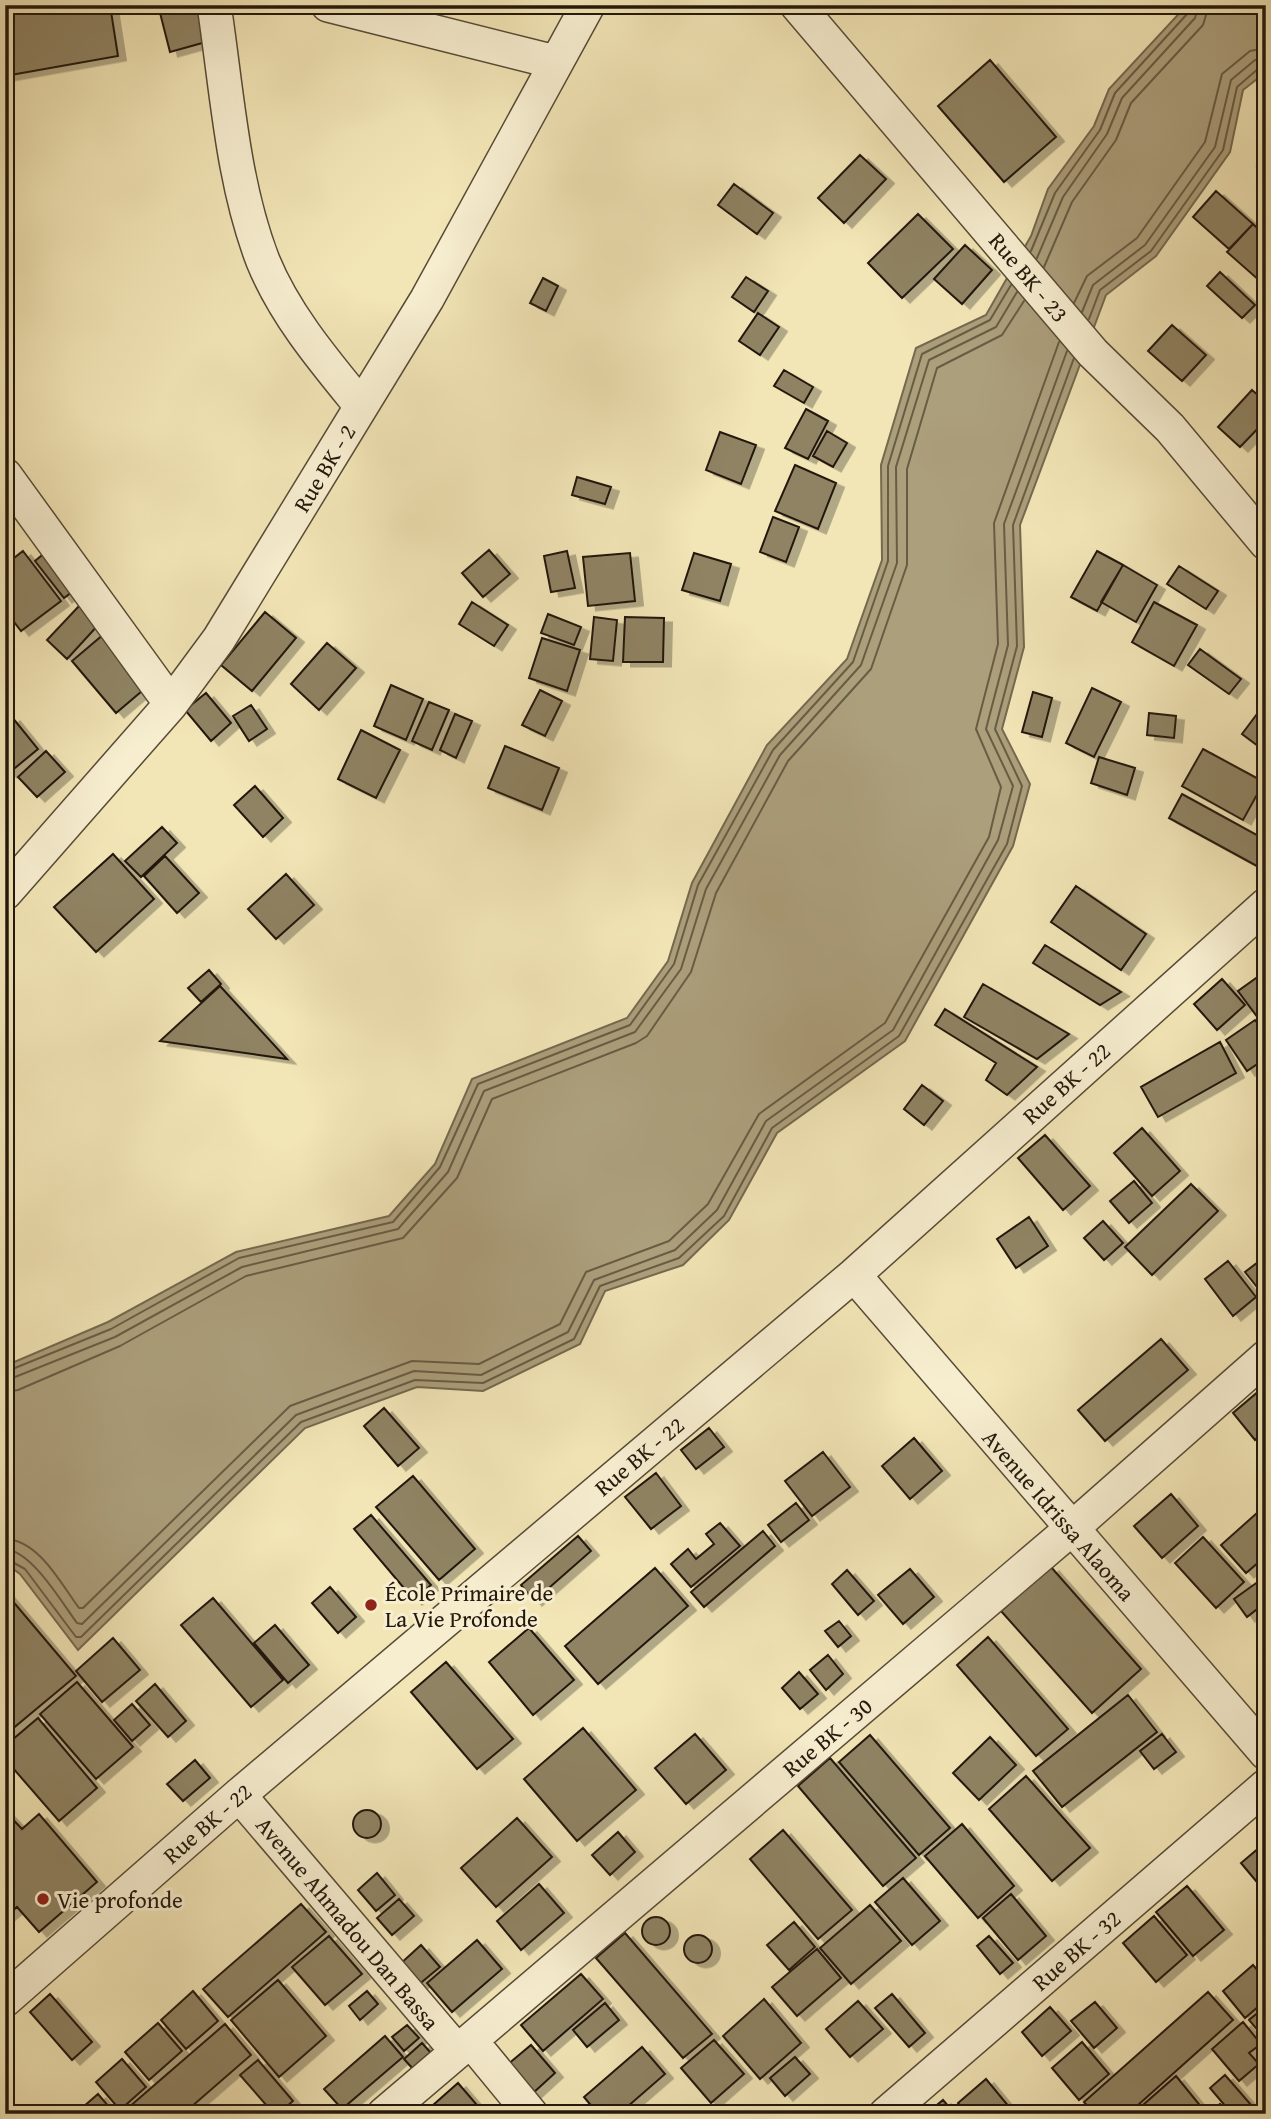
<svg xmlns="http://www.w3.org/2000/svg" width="1271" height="2119" viewBox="0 0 1271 2119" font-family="'Gentium Book Plus',serif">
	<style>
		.water { fill: #ac9f7c; stroke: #75694f; stroke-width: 2 }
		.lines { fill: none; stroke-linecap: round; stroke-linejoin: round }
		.shore { stroke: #685c44; stroke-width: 2 }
		.building { fill: #8f8364; stroke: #23180c; stroke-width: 2; filter: url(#shadow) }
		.street-casing { stroke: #574b36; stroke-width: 36 }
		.street { stroke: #f7eed0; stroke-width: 33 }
		.poi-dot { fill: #8f2418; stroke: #f7eed0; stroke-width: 2.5 }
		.labels { text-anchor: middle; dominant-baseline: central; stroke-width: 6; stroke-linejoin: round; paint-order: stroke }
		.street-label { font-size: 23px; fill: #23180c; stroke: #f7eed0 }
		.poi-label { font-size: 23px; fill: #23180c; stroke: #f7eed0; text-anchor: start }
	</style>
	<defs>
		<filter id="shadow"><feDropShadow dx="8" dy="4.5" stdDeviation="0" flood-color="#0004"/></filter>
	</defs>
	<rect width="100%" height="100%" fill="#f2e5b6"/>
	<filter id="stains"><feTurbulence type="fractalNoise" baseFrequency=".00286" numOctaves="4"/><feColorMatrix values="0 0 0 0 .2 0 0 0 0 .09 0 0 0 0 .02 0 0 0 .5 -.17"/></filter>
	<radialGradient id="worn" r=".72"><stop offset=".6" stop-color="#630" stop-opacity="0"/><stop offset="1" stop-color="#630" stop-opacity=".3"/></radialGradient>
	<!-- water -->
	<path class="water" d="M1187 5H1266V72L1243 90 1230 152 1156 256 1106 295 1020 525 1024 647 1002 729 1030 784 1013 846 905 1041 777 1133 729 1220 683 1265 605 1291 580 1344 483 1391 417 1387 305 1428 78 1650 20 1574 5 1563V1366L108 1322 236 1252 389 1216 435 1164 472 1079 627 1018 668 961 692 883 767 745 847 659 882 560 881 465 916 348 986 315 1031 236 1048 189 1094 126 1109 89Z"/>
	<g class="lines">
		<!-- shore -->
		<path class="shore" d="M1031 251 1055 193 1100 130 1115 93 1188 13 1190 5
			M1037 258 1063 197 1107 134 1122 98 1195 18 1199 5
			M1044 267 1072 202 1116 140 1131 103 1203 25 1209 5
			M1074 303 1087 276 1137 238 1205 142 1222 74 1250 51 1266 48
			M1082 312 1093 285 1145 245 1215 147 1231 80 1255 60 1266 58
			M1089 319 1100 290 1151 251 1223 150 1237 87 1259 68 1266 67
			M5 1372 111 1329 239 1258 393 1222 440 1167 478 1084 630 1025 674 964 698 885 773 750 853 662 888 561V466L922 354 990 320 1011 285
			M5 1381 115 1337 242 1267 398 1229 448 1172 484 1091 635 1032 681 969 706 889 780 755 861 665 897 563 896 467 929 360 996 327 1017 292
			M5 1392 18 1390 120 1346 246 1276 403 1238 457 1178 492 1099 636 1043 647 1036 691 972 716 893 788 761 871 669 907 565V469L937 368 1002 335 1024 301
			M5 1539C39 1540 61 1584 79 1608H83L290 1406 412 1361 479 1364 560 1324 586 1272 669 1241 708 1204 759 1114 885 1023 989 837 1001 787 976 729 998 644 994 523 1059 342
			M5 1549C32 1551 62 1603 77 1623L82 1624 296 1415 414 1371 481 1375 568 1332 594 1280 675 1250 717 1210 766 1121 893 1030 998 840 1013 786 986 729 1008 645 1004 524 1067 351
			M5 1558 25 1569 76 1637H81L301 1422 415 1380 483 1383 574 1339 600 1286 679 1258 724 1216 772 1128 899 1036 1007 844 1022 786 995 729 1017 646 1013 525 1074 358"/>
	</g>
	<!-- building -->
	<path class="building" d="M5 5H51L52 8 110 5 118 56 5 76Z
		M158 5H204L213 40 170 52Z
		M990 60 1056 137 1004 182 938 106Z
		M1266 154V173L1257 166Z
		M860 155 886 179 844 223 818 198Z
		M734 184 773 213 757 234 718 205Z
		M1216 191 1253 224 1229 249 1193 217Z
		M918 214 953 249 902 298 868 263Z
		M1253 224 1266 236V277L1261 282 1227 252Z
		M965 245 992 270 962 304 934 279Z
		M1220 272 1255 305 1242 318 1207 286Z
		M746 277 768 291 754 312 732 297Z
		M543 278 558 286 546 311 530 303Z
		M758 313 779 327 760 355 739 341Z
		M1172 325 1206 355 1182 381 1148 351Z
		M784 370 813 387 804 403 774 386Z
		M1252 390 1266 402V420L1240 447 1218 427Z
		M806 409 828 421 808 459 785 448Z
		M827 431 847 443 833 467 813 456Z
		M720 432 756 445 741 484 706 470Z
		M795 465 836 483 818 529 775 511Z
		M577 477 611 487 605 504 572 495Z
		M773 517 799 527 786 562 760 552Z
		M489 550 510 574 483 597 462 573Z
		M23 551 61 601 21 631 5 610V565Z
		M47 551 77 588 64 598 35 561Z
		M567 551 575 588 551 592 544 556Z
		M1097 551 1123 565 1097 611 1071 597Z
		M630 553 635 601 588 606 583 557Z
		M694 553 731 564 720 601 682 590Z
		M1123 565 1157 585 1136 622 1101 602Z
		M1179 566 1218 591 1206 609 1167 584Z
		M472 602 508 625 494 646 459 624Z
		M1154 602 1197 625 1174 666 1132 642Z
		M80 605 100 623 67 659 47 640Z
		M265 612 296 638 252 691 221 665Z
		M548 614 581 627 574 645 541 633Z
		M594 617 617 620 613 661 590 659Z
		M625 617 664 618 663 662H623Z
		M104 634 148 686 116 713 72 661Z
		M542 638 580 650 567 691 529 678Z
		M327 643 356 668 319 710 291 684Z
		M1200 649 1241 679 1229 694 1188 665Z
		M391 685 423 699 406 740 374 726Z
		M1092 688 1121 702 1094 757 1066 743Z
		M540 690 562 701 545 736 522 725Z
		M1033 692 1052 698 1042 737 1022 732Z
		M206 693 231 723 211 741 185 710Z
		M429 702 449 710 432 750 412 741Z
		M1266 702V752L1242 734Z
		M251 705 267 729 249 741 233 716Z
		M1149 713 1176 716 1174 738 1147 735Z
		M455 714 472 721 456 758 440 750Z
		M12 717 38 749 9 773 5 769V724Z
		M361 730 400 750 376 798 338 779Z
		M505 746 559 768 542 810 488 788Z
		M1203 749 1264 782 1243 820 1182 786Z
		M46 751 65 772 37 797 18 777Z
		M1099 757 1135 768 1127 795 1091 783Z
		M255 786 283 818 263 837 234 805Z
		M1182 794 1266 840V871L1169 818Z
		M162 827 177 843 141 877 125 861Z
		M113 854 154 899 96 952 54 907Z
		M165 856 199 893 177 913 144 876Z
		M286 874 314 905 276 939 248 909Z
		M1076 886 1146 934 1121 970 1051 922Z
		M1045 945 1121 992 1100 1005 1033 963Z
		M209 970 221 984 201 1002 188 988Z
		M1259 976 1266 987V1019L1261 1022 1238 991Z
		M1222 979 1245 1005 1217 1030 1194 1004Z
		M983 984 1069 1034 1037 1059 964 1017Z
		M220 986 287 1059 160 1041Z
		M945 1009 1037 1067 1007 1095 986 1080 996 1063 935 1025Z
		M1255 1020 1266 1035V1058L1247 1071 1226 1040Z
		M1220 1042 1236 1073 1158 1117 1141 1087Z
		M922 1085 943 1101 924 1125 904 1109Z
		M1142 1128 1180 1171 1152 1196 1114 1153Z
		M1045 1135 1090 1186 1063 1210 1018 1158Z
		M1134 1181 1152 1203 1129 1223 1110 1201Z
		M1191 1184 1218 1211 1152 1275 1125 1247Z
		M1029 1217 1048 1246 1016 1268 997 1239Z
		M1103 1221 1123 1243 1104 1260 1084 1238Z
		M1266 1256V1297H1265L1245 1272Z
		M1228 1261 1256 1297 1233 1316 1205 1279Z
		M1161 1339 1188 1370 1105 1441 1078 1410Z
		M1266 1385V1431L1255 1440 1233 1413Z
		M384 1408 419 1448 398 1466 364 1426Z
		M709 1428 724 1447 696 1469 681 1450Z
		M914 1438 942 1471 910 1499 882 1466Z
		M823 1452 850 1487 812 1516 785 1481Z
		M656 1473 681 1506 651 1529 625 1497Z
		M413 1476 475 1549 439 1580 376 1507Z
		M1171 1494 1198 1526 1162 1558 1134 1526Z
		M796 1503 809 1520 781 1542 768 1525Z
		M1266 1505V1556L1246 1573 1221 1545Z
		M371 1515 431 1585 414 1600 354 1529Z
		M720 1523 740 1546 691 1587 671 1564 688 1549 696 1559 714 1544 706 1534Z
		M763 1531 775 1546 704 1607 691 1592Z
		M578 1536 591 1551 534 1601 521 1585Z
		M1203 1537 1244 1582 1216 1608 1175 1563Z
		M1266 1565V1580L1258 1571Z
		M1051 1567 1141 1669 1092 1713 1001 1611Z
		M655 1568 688 1606 598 1684 565 1646Z
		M910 1569 934 1597 903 1624 878 1595Z
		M847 1570 874 1601 858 1615 832 1584Z
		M1259 1581 1266 1590V1602L1247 1617 1234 1599Z
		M330 1587 356 1617 338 1633 312 1603Z
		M5 1592 76 1676 5 1735Z
		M213 1598 283 1680 251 1707 181 1625Z
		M839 1621 851 1636 838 1647 825 1631Z
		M275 1625 309 1665 288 1683 254 1643Z
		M529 1628 574 1680 533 1715 489 1662Z
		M988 1637 1068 1729 1036 1756 957 1665Z
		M113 1638 140 1670 102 1702 76 1671Z
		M828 1655 843 1674 826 1690 810 1670Z
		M446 1662 513 1739 477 1769 411 1692Z
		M799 1672 818 1694 800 1709 782 1688Z
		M77 1682 133 1747 96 1779 40 1714Z
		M155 1684 186 1721 168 1737 136 1701Z
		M1128 1695 1157 1732 1062 1807 1033 1771Z
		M132 1704 150 1725 132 1741 114 1720Z
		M38 1718 97 1788 59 1821 5 1759V1746Z
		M583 1728 636 1790 577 1841 524 1779Z
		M695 1734 726 1770 686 1804 655 1768Z
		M1162 1734 1176 1752 1154 1769 1140 1751Z
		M870 1735 950 1828 919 1855 839 1762Z
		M990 1737 1016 1765 979 1800 953 1773Z
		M830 1758 916 1858 883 1886 798 1786Z
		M195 1760 210 1778 183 1801 167 1784Z
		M1026 1776 1090 1848 1052 1881 989 1809Z
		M353 1824a14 14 0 1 1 28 0a14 14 0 1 1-28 0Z
		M5 1811 22 1829 39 1814 97 1882 39 1932 17 1907 5 1917Z
		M517 1818 552 1857 496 1907 461 1868Z
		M962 1824 1014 1886 978 1918 925 1856Z
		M783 1830 852 1910 818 1939 750 1859Z
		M618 1832 635 1852 610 1875 592 1855Z
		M1266 1842V1893L1241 1863Z
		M377 1873 395 1895 376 1911 358 1890Z
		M903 1878 940 1921 912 1945 875 1902Z
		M539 1884 564 1913 521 1950 497 1921Z
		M1187 1886 1224 1930 1193 1956 1156 1912Z
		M1011 1894 1046 1936 1018 1960 983 1918Z
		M399 1899 414 1916 392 1935 377 1918Z
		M301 1904 326 1932 228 2017 203 1989Z
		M870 1905 901 1941 851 1984 820 1948Z
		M1154 1916 1187 1955 1156 1982 1123 1943Z
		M642 1931a14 14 0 1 1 28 0a14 14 0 1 1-28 0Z
		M794 1922 815 1947 789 1970 767 1945Z
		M625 1933 712 2034 683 2058 596 1958Z
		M684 1949a14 14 0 1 1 28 0a14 14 0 1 1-28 0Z
		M329 1936 362 1974 325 2005 292 1967Z
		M989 1936 1013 1963 1000 1974 977 1946Z
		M477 1940 502 1969 452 2012 427 1983Z
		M421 1945 440 1967 417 1986 399 1965Z
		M817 1949 841 1978 797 2016 772 1987Z
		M1253 1965 1266 1980V2000L1245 2018 1223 1991Z
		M581 1974 603 1999 543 2051 521 2025Z
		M278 1980 326 2036 279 2077 231 2020Z
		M193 1991 218 2021 186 2049 161 2020Z
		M367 1991 378 2004 360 2020 349 2006Z
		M1208 1992 1233 2020 1128 2114H1094L1084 2102Z
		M50 1994 92 2042 72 2060 30 2012Z
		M892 1994 925 2033 909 2047 875 2008Z
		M764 1999 801 2043 760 2079 723 2036Z
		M858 2001 883 2029 850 2057 826 2029Z
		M1095 2002 1117 2028 1094 2048 1071 2021Z
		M605 2003 619 2020 587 2047 573 2030Z
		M1266 2006V2040L1249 2020Z
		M1050 2007 1071 2031 1042 2056 1022 2032Z
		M1243 2022 1261 2044 1249 2053 1259 2064 1239 2081 1212 2049Z
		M158 2023 182 2051 149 2080 125 2052Z
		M225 2024 251 2055 183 2114H121Z
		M407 2025 419 2038 404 2051 392 2037Z
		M385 2036 403 2057 342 2109 324 2089Z
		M714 2040 744 2074 711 2103 681 2068Z
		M1082 2042 1109 2074 1079 2100 1052 2068Z
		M422 2043 431 2053 413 2069 404 2059Z
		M531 2045 555 2073 532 2094 507 2065Z
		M642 2047 665 2074 619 2114H598L584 2097Z
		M795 2057 810 2074 785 2096 770 2078Z
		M122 2059 146 2087 120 2110 96 2082Z
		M258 2060 293 2101 278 2114H274L240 2075Z
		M1225 2075 1259 2114H1232L1210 2088Z
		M1176 2076 1207 2114H1150L1143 2105Z
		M986 2079 1015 2114H968L958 2103Z
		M458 2083 483 2112 423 2114Z
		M98 2094 115 2114H75Z
		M943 2100 955 2114H926Z
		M1220 2104 1229 2114H1209Z"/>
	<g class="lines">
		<!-- street casing -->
		<g class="street-casing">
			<path id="street" d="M214 5C227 90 232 181 263 261 285 315 325 362 361 406
				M328 5 555 62
				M797 5 1093 353 1170 428 1266 543
				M5 475 171 704
				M5 893 171 704 219 639 427 299 588 5
				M854 1275 1266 1753
				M239 1795 457 2051
				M5 2000 239 1795 854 1275 1266 905
				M471 2041 531 2114
				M384 2114 1070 1530 1266 1357
				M886 2114 1266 1786"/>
		</g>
		<!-- street -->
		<use href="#street" class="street"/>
	</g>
	<!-- markers -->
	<g class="poi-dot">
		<circle cx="371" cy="1605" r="7"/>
		<circle cx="43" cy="1899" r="7"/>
	</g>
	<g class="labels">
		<!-- street labels -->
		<g class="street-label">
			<text transform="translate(1029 277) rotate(50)">Rue BK - 23</text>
			<text transform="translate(324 468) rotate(-59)">Rue BK - 2</text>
			<text transform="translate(1066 1083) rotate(-42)">Rue BK - 22</text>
			<text transform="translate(639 1456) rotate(-40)">Rue BK - 22</text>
			<text transform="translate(1059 1515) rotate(49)">Avenue Idrissa Alaoma</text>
			<text transform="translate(827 1737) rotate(-40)">Rue BK - 30</text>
			<text transform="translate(207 1823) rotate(-41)">Rue BK - 22</text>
			<text transform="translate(348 1923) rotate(50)">Avenue Ahmadou Dan Bassa</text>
			<text transform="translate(1076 1950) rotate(-41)">Rue BK - 32</text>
		</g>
		<!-- poi labels -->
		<g class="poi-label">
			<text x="385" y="1592">École Primaire de<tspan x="385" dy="26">La Vie Profonde</tspan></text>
			<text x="57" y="1899">Vie profonde</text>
		</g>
	</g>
	<!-- margin -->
	<rect width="1271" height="2119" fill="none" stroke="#f2e5b6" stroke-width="28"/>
	<rect x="7" y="7" width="1257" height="2105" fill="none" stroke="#23180c" stroke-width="3.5"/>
	<rect x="14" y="14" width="1243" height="2091" fill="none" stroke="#23180c" stroke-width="2"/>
	<rect width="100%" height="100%" filter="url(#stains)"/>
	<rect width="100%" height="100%" fill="url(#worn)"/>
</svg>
